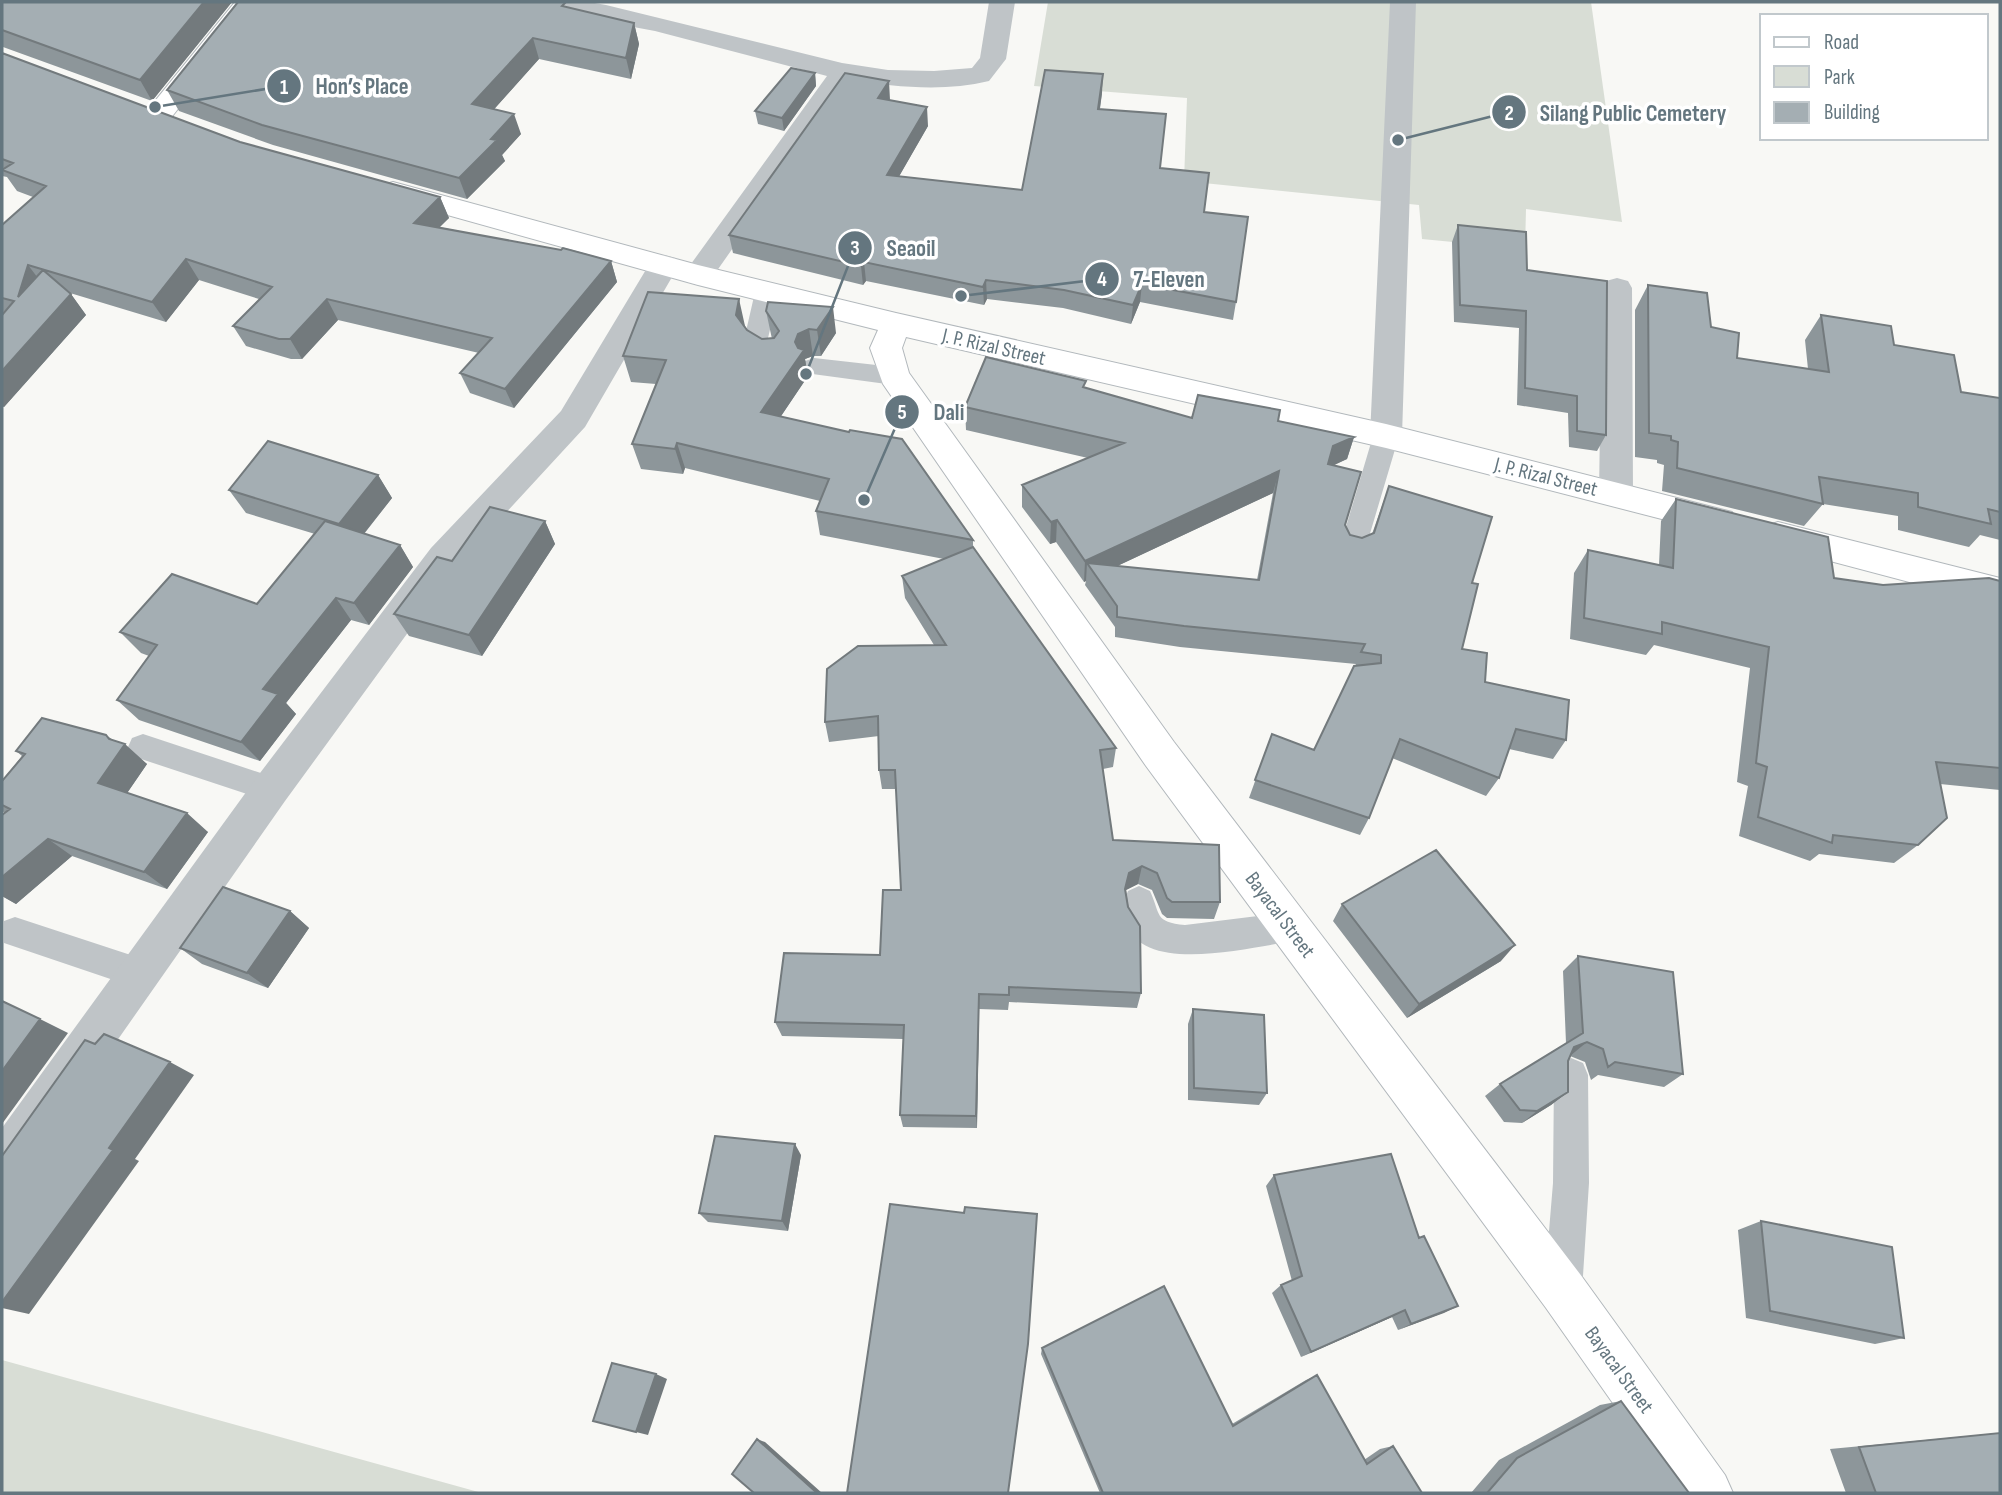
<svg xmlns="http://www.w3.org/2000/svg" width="2002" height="1495" viewBox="0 0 2002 1495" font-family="'Sofia Sans Condensed',sans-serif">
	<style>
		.green { fill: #d8ddd5 }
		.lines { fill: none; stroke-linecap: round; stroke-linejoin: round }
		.secondary-casing { stroke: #b2b8bc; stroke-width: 2 }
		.lane { fill: #bfc4c7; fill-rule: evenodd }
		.street { fill: #bfc4c7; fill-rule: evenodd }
		.secondary { fill: #fff; fill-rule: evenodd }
		.wall { fill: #8d969a; fill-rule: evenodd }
		.shaded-wall { fill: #737a7d }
		.building { fill: #a4aeb3; stroke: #737a7d; stroke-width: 2 }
		.labels { text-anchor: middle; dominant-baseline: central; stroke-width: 7; stroke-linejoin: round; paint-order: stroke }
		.street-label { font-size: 21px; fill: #64767f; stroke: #fff }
		.leader { fill: none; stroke: #64767f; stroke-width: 2.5 }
		.callout-dot { fill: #64767f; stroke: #fff; stroke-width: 2.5 }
		.mark-label { font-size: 21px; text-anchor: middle; font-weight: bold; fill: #fff }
		.callout-label { font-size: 23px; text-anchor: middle; font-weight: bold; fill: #64767f; stroke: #fff; stroke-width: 7; stroke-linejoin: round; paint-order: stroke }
	</style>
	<rect width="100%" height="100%" fill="#f8f8f5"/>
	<!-- green -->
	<path class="green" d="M1048 2H1591L1622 222 1526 209 1525 249 1422 239 1419 205 1184 181 1187 98 1034 86Z
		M2 1360 482 1493H2Z"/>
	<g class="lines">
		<!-- secondary casing -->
		<g class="secondary-casing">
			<path id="secondary" d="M235 2H261L167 123 157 125 147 123 143 117 147 111Z
				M393 182 698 265 896 313 1386 424 1732 512 1737 521 1732 530 1720 534 1386 448 906 337 902 348 909 373 1174 742 1580 1274 1725 1475 1733 1493H1676L1546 1308 1146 766 883 384 870 348 878 330 698 285 383 197 379 191 383 185Z
				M1778 522 2000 578V606L1766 544 1761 535 1766 526Z"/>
		</g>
		<!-- lane -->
		<path class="lane" d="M767 284 775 286 779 292 768 338 782 356 779 362C762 367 752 354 744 340L755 292 759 286Z
			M814 358 894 367 903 370 906 376 903 382 894 385 805 373 802 367 805 361Z
			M1386 427 1395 429 1399 436 1366 547 1363 554 1353 557 1343 554 1340 547 1373 436 1377 429Z
			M143 734 282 780 286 789 282 798 271 802 132 756 128 747 132 738Z
			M1139 886 1150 891C1161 915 1154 922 1185 925L1289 912 1300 916 1305 927 1300 938 1289 942C1250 947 1140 976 1127 922 1124 910 1123 902 1128 891Z
			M15 917 152 962 156 973 152 984 140 989 4 943V921Z
			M1571 1058 1583 1063 1588 1075 1589 1183 1582 1291 1576 1304 1563 1310 1550 1304 1544 1291 1553 1183 1554 1075 1559 1063Z"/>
		<!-- street -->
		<path class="street" d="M529 2H589L606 5 842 63 888 70 934 71 972 68 980 58 989 2H1015L1006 59 989 81C944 92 896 87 851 80L709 282 698 285 687 282 683 275 827 76 655 31 542 10 533 7Z
			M1390 2H1416L1402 436 1398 445 1386 448 1374 445 1370 436Z
			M664 255 675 258 679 265 585 427 455 568 285 801 18 1182 2 1189V1128L257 777 431 548 561 411 653 258Z
			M1617 278 1628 281 1632 288 1633 494 1628 503 1616 507 1604 503 1599 494 1602 288 1606 281Z"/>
		<!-- secondary -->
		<use href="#secondary" class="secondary"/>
	</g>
	<!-- wall -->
	<path class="wall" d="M2 2H232L152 101 3 47H2Z
		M567 7 634 23 639 44 631 79 539 59 494 109 521 134 502 155 505 161 467 199 273 145 179 111 167 90Z
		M2 53 240 142 440 197 449 218 439 227 611 261 617 282 514 408 470 393 460 373 479 353 338 320 302 359H291L246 346 233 326 259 299 199 280 166 322 70 293 86 315 4 407H2V225L33 197 17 191 7 177 2 176Z
		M815 73 816 86 784 131 758 124 755 111Z
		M1102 93 1100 109 1204 212 1236 302 1233 320 1140 302 1131 324 1063 308 987 299 984 305 866 281 863 285 733 253 729 235 890 100 928 126 899 176 1022 190Z
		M1458 225 1527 270 1606 435 1597 451 1569 447 1568 413 1517 405 1519 328 1454 322 1452 242Z
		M1648 285 1711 327 1737 358 1808 369 1805 340 1821 315 1894 345 1961 392 2000 398V540L1980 535 1969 547 1898 530V516L1823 504 1804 526 1662 491 1664 465 1657 463V460L1635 457V310Z
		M766 311 836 333 821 356H813L805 359 808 376 781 416 973 540V547L1116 748 1113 767 1103 769 1113 840 1220 902 1214 919 1167 918 1162 914 1152 890 1138 884 1126 890 1141 993 1137 1008 1009 1002 1008 1010 979 1009 977 1128 903 1127 900 1115 903 1039 782 1036 775 1022 880 955 901 890 896 789H882L879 770V736L829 742 825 722 934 645 905 598 902 576 944 559 820 535 816 511 820 501 685 468 683 474 641 469 632 444 656 384 631 382 623 356 745 326 747 330 762 339H772Z
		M1085 388 1192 418 1278 421 1354 437 1347 459 1333 465 1345 525 1350 535 1362 538 1372 534 1389 486 1472 583 1462 649 1485 682 1566 740 1553 759 1509 749 1499 778 1486 796 1392 758 1369 818 1360 835 1249 798 1272 734 1314 750 1356 664 1180 647 1115 637V627L1085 585 1086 581 1084 582 1056 542 1050 544 1022 507V485L1088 458 966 430 965 407ZM1273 493 1257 580 1117 566Z
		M378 475 392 498 364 534 400 545 413 567 369 625 351 620 286 703 296 714 260 761 139 720 117 700 149 656 141 653 120 632 257 604 315 534 246 513 229 490Z
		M1676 499 1834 578 1883 585 2000 581V790L1940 784 1918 845 1894 863 1819 854 1810 861 1739 836 1748 786 1737 782 1750 668 1654 645 1646 655 1570 639 1574 573 1588 550 1659 565 1661 521Z
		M545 521 555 544 482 656 409 636 394 614 452 561Z
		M106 735 147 764 127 793 208 832 167 889 72 856 16 904 2 896V815L5 813 2 811V781L22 756 16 751Z
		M1342 904 1501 961 1407 1018 1333 921Z
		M290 911 309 928 268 988 202 964 180 948Z
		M1578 956 1683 1074 1664 1087 1598 1075 1591 1080 1585 1062 1570 1056 1568 1061V1092L1551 1105 1522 1123 1504 1122 1485 1096 1500 1084 1566 1043 1563 971Z
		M1193 1009 1267 1093 1259 1105 1188 1100V1024Z
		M801 1155 788 1231 708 1222 699 1213Z
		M1274 1175 1419 1238 1458 1306 1398 1330 1392 1317 1301 1357 1272 1293 1281 1285 1292 1281 1266 1186Z
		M1761 1221 1904 1338 1875 1344 1746 1318 1738 1230Z
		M1042 1348 1232 1424 1306 1380 1317 1375 1364 1460 1380 1449 1393 1446 1422 1493H1100L1041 1354Z
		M1621 1401 1689 1493H1471L1499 1460 1600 1405Z
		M2000 1433V1493H1846L1830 1449Z"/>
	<!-- shaded-wall -->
	<path class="shaded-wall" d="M204 2H232L152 101 140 80Z
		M634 23 639 44 631 79 626 58Z
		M533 38 539 59 480 125 472 104Z
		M815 73 816 86 784 131 782 118Z
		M1103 74 1102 93 1097 127 1098 109Z
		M889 81 890 100 878 98Z
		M927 107 928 126 889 194 887 175Z
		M514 114 521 134 502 155 505 161 467 199 459 178 491 139Z
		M440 197 449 218 424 243 414 223Z
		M186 259 199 280 166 322 152 302Z
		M611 261 617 282 514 408 505 389Z
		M864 262 866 281 863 285 861 266Z
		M28 265 44 286 18 297Z
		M986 280 987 299 984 305 983 287Z
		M1142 284 1140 302 1131 324 1133 305Z
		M71 294 86 315 4 407 2 404V371Z
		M327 299 338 320 302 359 290 339Z
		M739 299 745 326 742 341 736 315Z
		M833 307 836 333 821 356 817 330Z
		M809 329 813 356 805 359 808 376 767 437 761 412 798 334Z
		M1354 437 1347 459 1326 469 1333 446Z
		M677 443 685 468 683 474 675 449Z
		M1279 471 1273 493 1096 576 1087 563 1086 581 1084 582 1085 561Z
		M378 475 392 498 354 546 339 524Z
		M1057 520 1056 542 1050 544 1051 522Z
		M545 521 555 544 482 656 469 635Z
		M400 545 413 567 369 625 354 603Z
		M336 598 351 620 286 703 296 714 260 761 241 742 263 689Z
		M106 735 122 749 125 744 147 764 121 802 98 783 109 739Z
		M187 813 208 832 167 889 144 872Z
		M48 839 72 856 16 904 2 896V877Z
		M1142 866 1138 884 1126 890 1122 906 1129 873Z
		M290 911 309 928 268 988 247 973Z
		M1515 945 1501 961 1407 1018 1419 1004Z
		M979 994V1009L977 1128 976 1116Z
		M40 1019 68 1033 2 1124V1071Z
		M1587 1042 1570 1056 1574 1047Z
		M170 1062 194 1075 135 1159 139 1161 29 1314 2 1308V1302L109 1148Z
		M1568 1092 1551 1105 1522 1123 1537 1111Z
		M795 1144 801 1155 788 1231 782 1221Z
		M1458 1306 1444 1313 1398 1330 1411 1324Z
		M1405 1310 1392 1317 1301 1357 1311 1352Z
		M656 1374 667 1379 648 1435 636 1432Z
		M757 1439 765 1442 822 1493H817Z"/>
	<!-- building -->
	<path class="building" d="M2 2H204L140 80 2 30Z
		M238 2H566L562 6 634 23 626 58 533 38 472 104 514 114 491 139 497 140 459 178 262 125 167 90Z
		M2 53 240 142 440 197 414 223 561 250 563 248 611 261 505 389 460 373 492 338 327 299 290 339H279L233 326 272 287 186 259 152 302 28 265 18 297 43 270 71 294 2 371V315L14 301 2 298V225L46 186 2 170 13 163 2 159Z
		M791 68 815 73 782 118 755 111Z
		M1045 70 1103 74 1098 109 1166 114 1160 168 1209 173 1204 212 1248 217 1236 302 1142 284 1133 305 1064 290 986 280 983 287 864 262 861 266 729 235 845 73 889 81 878 98 927 107 887 175 1022 190Z
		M1458 225 1526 232 1527 270 1607 281 1606 435 1577 431V396L1525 388 1526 311 1460 305Z
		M1648 285 1707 293 1711 327 1739 333 1737 358 1829 372 1821 315 1891 326 1894 345 1954 355 1961 392 2000 398V512L1988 509 1991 524 1918 507V493L1819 477 1823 504 1677 468 1678 442 1671 440V436L1649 433Z
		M648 292 739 299 736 315 747 330 762 339 774 338 779 331 766 311 768 302 833 307 817 330 809 329 798 334 795 342 798 348 804 350 761 412 849 432 850 430 902 439 973 540 816 511 829 479 677 443 675 449 632 444 666 360 623 356Z
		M986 357 1086 381 1083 387 1192 418 1198 395 1280 410 1278 421 1354 437 1333 446 1328 464 1361 472 1345 525 1350 535 1362 538 1374 533 1389 486 1492 517 1472 583 1478 584 1462 649 1487 653 1485 682 1569 700 1566 740 1516 729 1499 778 1400 739 1369 818 1255 780 1272 734 1314 750 1354 666 1381 663V655L1361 652 1365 644 1184 626 1117 617V606L1087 563 1259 580 1279 471 1085 561 1057 520 1051 522 1022 485 1124 443 965 407Z
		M268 441 378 475 339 524 229 490Z
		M1676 499 1828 537 1834 578 1883 585 1989 578 2000 581V768L1936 762 1947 818 1918 845 1833 835 1832 843 1758 817 1767 767 1756 763 1769 647 1662 622V634L1584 618 1588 550 1673 568Z
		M490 507 545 521 469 635 394 614 437 557 452 561Z
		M325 521 400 545 354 603 336 598 263 689 278 694 241 742 117 700 157 645 120 632 172 574 257 604Z
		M973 547 1116 748 1100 750 1113 840 1219 845 1220 902H1172L1167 898 1157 873 1142 866 1129 873 1125 889 1128 907 1140 926 1141 993 1009 987V995L979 994 976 1116 900 1115 904 1025 775 1022 784 953 880 955 883 890H901L895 770H879L878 716 825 722 827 669 858 646 946 645 902 576Z
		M42 718 106 735 109 739 125 744 98 783 187 813 144 872 48 839 2 877V815L10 809 2 805V781L25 754 16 751Z
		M1436 850 1515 945 1419 1004 1342 904Z
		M223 887 290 911 247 973 180 948Z
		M1578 956 1673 972 1683 1074 1615 1062 1608 1067 1603 1049 1587 1042 1574 1047 1568 1061V1092L1537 1111 1520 1110 1500 1084 1583 1033Z
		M2 1001 40 1019 2 1071Z
		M1193 1009 1264 1015 1267 1093 1194 1088Z
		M104 1034 170 1062 109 1148 113 1150 2 1302V1156L85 1040 95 1044Z
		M715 1136 795 1144 782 1221 699 1213Z
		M1391 1154 1419 1238 1424 1236 1458 1306 1411 1324 1405 1310 1311 1352 1281 1285 1302 1276 1274 1175Z
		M890 1204 964 1213 965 1207 1037 1214 1028 1344 1008 1493H847Z
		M1761 1221 1892 1247 1904 1338 1770 1311Z
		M1164 1286 1233 1426 1317 1375 1367 1464 1393 1446 1422 1493H1103L1042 1348Z
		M612 1363 656 1374 636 1432 593 1421Z
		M1621 1401 1689 1493H1487L1517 1458Z
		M2000 1433V1493H1876L1859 1447Z
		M757 1439 817 1493H754L732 1474Z"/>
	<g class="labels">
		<!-- street labels -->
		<g class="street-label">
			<text transform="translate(994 347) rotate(13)">J. P. Rizal Street</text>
			<text transform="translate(1546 477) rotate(14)">J. P. Rizal Street</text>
			<text transform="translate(1280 915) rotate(53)">Bayacal Street</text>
			<text transform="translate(1619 1370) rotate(54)">Bayacal Street</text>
		</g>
	</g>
	<!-- callouts -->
	<path class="leader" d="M155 107L284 86M1398 140L1509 112M806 374L855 248M961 296L1102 279M864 500L902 412"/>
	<g class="callout-dot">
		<circle cx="155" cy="107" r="7"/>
		<circle cx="1398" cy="140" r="7"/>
		<circle cx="806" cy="374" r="7"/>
		<circle cx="961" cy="296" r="7"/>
		<circle cx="864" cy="500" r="7"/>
		<circle cx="284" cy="86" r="18"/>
		<circle cx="1509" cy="112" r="18"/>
		<circle cx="855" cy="248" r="18"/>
		<circle cx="1102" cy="279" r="18"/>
		<circle cx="902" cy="412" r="18"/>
	</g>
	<g class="mark-label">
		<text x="284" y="94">1</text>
		<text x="1509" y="120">2</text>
		<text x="855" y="255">3</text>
		<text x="1102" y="286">4</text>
		<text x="902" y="419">5</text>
	</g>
	<g class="callout-label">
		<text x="362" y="94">Hon’s Place</text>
		<text x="1633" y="121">Silang Public Cemetery</text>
		<text x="911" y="256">Seaoil</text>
		<text x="1169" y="287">7-Eleven</text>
		<text x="949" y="420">Dali</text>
	</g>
	<!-- border -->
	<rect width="2002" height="1495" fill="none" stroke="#64767f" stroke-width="7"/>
	<!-- legend -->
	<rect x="1760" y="14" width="228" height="126" fill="#ffffff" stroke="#c1c8cc" stroke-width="2"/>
	<rect x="1774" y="37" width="35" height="10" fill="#ffffff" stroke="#c1c8cc" stroke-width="2"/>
	<text x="1824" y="49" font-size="21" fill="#64767f">Road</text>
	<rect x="1774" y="66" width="35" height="21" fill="#d8ddd5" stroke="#c1c8cc" stroke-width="2"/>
	<text x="1824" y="84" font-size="21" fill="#64767f">Park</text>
	<rect x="1774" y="102" width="35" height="21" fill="#a4aeb3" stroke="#c1c8cc" stroke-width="2"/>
	<text x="1824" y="119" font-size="21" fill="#64767f">Building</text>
</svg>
